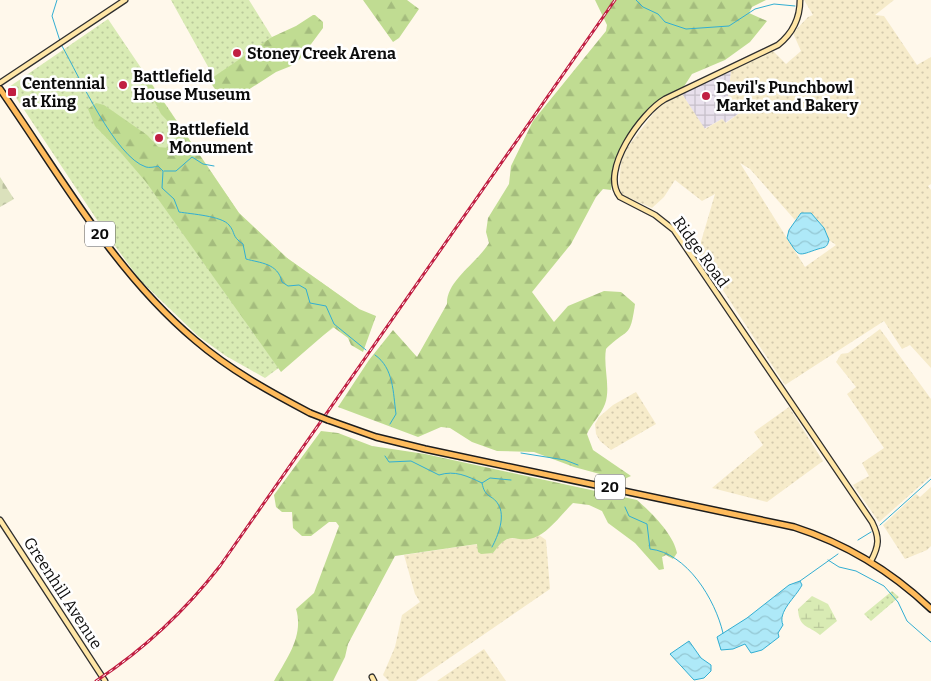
<svg xmlns="http://www.w3.org/2000/svg" width="931" height="681" viewBox="0 0 931 681" font-family="Bitter,serif">
	<style>
		.industrial { fill: url(#industrial-grid) }
		.farmland { fill: url(#farmland-dots); fill-rule: evenodd }
		.green { fill: url(#green-dots) }
		.forest { fill: url(#forest-firs) }
		.wetland { fill: url(#wetland-marsh) }
		.cemetery { fill: url(#cemetery-stones) }
		.water { fill: url(#water-waves); stroke: #32aed2 }
		.lines { fill: none; stroke-linecap: round; stroke-linejoin: round }
		.stream { stroke: #32aed2; stroke-width: 1 }
		.secondary-casing { stroke: #2e2e2e; stroke-width: 7 }
		.primary-casing { stroke: #1d1d1d; stroke-width: 8 }
		.secondary { stroke: #ffe6a6; stroke-width: 4.5 }
		.primary { stroke: #febb5c; stroke-width: 5 }
		.rail-casing { stroke: #c11f42; stroke-width: 3 }
		.rail { stroke: #fff; stroke-width: 1; stroke-dasharray: 4; stroke-linecap: butt }
		.primary-bridge-casing { stroke: #1d1d1d; stroke-width: 8; stroke-linecap: butt }
		.primary-bridge { stroke: #febb5c; stroke-width: 5 }
		.poi-dot { fill: #c11f42; stroke: #fff; stroke-width: 2 }
		.labels { text-anchor: middle; dominant-baseline: central; stroke-width: 5; stroke-linejoin: round; paint-order: stroke }
		.shield { fill: #fff; stroke: #555; stroke-width: 1 }
		.shield-label { font-size: 15px; font-weight: bold; fill: #0c0c0c }
		.poi-label { font-size: 16px; font-weight: bold; fill: #0c0c0c; stroke: #fff; text-anchor: start }
		.street-label { font-size: 16px; fill: #0c0c0c; stroke: #fff }
	</style>
	<defs>
		<pattern id="industrial-grid" width="8" height="8" patternUnits="userSpaceOnUse" patternTransform="scale(1.25)"><rect width="8" height="8" fill="#e8e0ec"/><path d="M0 4h8M4 0v8" fill="none" stroke="#c6bfc9"/></pattern>
		<pattern id="farmland-dots" width="8" height="8" patternUnits="userSpaceOnUse" patternTransform="scale(1.25)"><rect width="8" height="8" fill="#f6ebca"/><path d="M2 2h.1M6 6h.1" fill="none" stroke="#d2c8ac" stroke-width="1.8" stroke-linecap="round"/></pattern>
		<pattern id="green-dots" width="8" height="8" patternUnits="userSpaceOnUse" patternTransform="scale(1.25)"><rect width="8" height="8" fill="#d9ebb4"/><path d="M2 2h.1M6 6h.1" fill="none" stroke="#b9c89a" stroke-width="1.8" stroke-linecap="round"/></pattern>
		<pattern id="forest-firs" width="22" height="20" patternUnits="userSpaceOnUse" patternTransform="scale(1.25)"><rect width="22" height="20" fill="#c0dc92"/><path d="M5 1l3.5 6h-7zM16 11l3.5 6h-7z" fill="#a4bc7d"/></pattern>
		<pattern id="wetland-marsh" width="20" height="14" patternUnits="userSpaceOnUse" patternTransform="scale(1.25)"><rect width="20" height="14" fill="#d9ebb4"/><path d="M1 5h8M5 5V1M11 12h8M15 12V8" fill="none" stroke="#b9c89a"/></pattern>
		<pattern id="cemetery-stones" width="16" height="16" patternUnits="userSpaceOnUse" patternTransform="scale(1.25)"><rect width="16" height="16" fill="#dbe1bc"/><path d="M2 7V4a2 2 0 0 1 4 0v3zM10 15v-3a2 2 0 0 1 4 0v3z" fill="#bbc0a0"/></pattern>
		<pattern id="water-waves" width="16" height="10" patternUnits="userSpaceOnUse" patternTransform="scale(1.25)"><rect width="16" height="10" fill="#aee9f8"/><path d="M0 5q4-4 8 0t8 0" fill="none" stroke="#94c7d3"/></pattern>
	</defs>
	<rect width="100%" height="100%" fill="#fff8eb"/>
	<!-- industrial -->
	<path class="industrial" d="M731 71 728 100 741 112 725 123 722 119 704 129 682 94Z"/>
	<!-- farmland -->
	<path class="farmland" d="M804 0H894L875 15 884 16 917 65 931 57V184L928 186 931 190V368L910 345 902 349 884 321 785 385 698 252 715 194 702 201 675 180 664 197 652 208 622 195 619 187 621 162 627 148 659 106 682 94 705 129 722 119 726 123 741 112 728 100 731 71 770 48 786 64 801 51 793 33 808 17 813 15ZM740 163 750 169 795 220 801 213H811L824 228 829 240 836 245 805 267Z
		M880 329 931 399V476L879 522 853 485 869 476 862 463 884 448 847 394 856 387 836 362 841 354 848 353Z
		M636 392 656 424 611 450 600 441 596 434 595 424 599 417 613 405Z
		M789 407 823 461 767 502 712 488 763 445 754 432Z
		M931 487V546L927 550 905 559 883 525 916 494 920 497Z
		M539 535 546 540 550 589 416 681H389L383 675 395 647 402 615 420 602 415 594 404 555 478 544 493 553 502 540 508 538 526 539Z
		M484 649 506 681H437Z"/>
	<!-- green -->
	<path class="green" d="M171 0H249L272 37 221 90Z
		M108 19 239 213 287 258 359 309 265 378 226 356 198 336 140 280 107 235 9 87Z
		M892 591 899 597 871 621 864 614Z"/>
	<!-- forest -->
	<path class="forest" d="M363 0H407L419 9 399 38 393 42Z
		M595 0H766L752 7 749 13 767 21 750 42 725 60 692 74 683 88 655 103 648 109 626 138 615 161 611 190 603 189 596 197 571 244 532 292 554 322 568 306 604 291 621 292 635 304C630 340 628 327 606 349 603 367 611 387 605 404 601 415 591 424 587 434L593 450 631 476 622 480 574 467 534 452 497 451 472 442 450 428 441 427 418 437 338 407 369 360 393 330 417 357 447 304C446 281 477 263 489 243L486 232 488 218 509 184 511 166 533 121 606 31 607 25Z
		M313 15H315L323 22V28L300 59 291 66 276 72 248 90 218 94 209 80 272 37 296 26Z
		M143 79H148L239 213 287 258 359 309 376 316 363 352 351 345 348 338 333 327 281 372 146 182 122 154 95 126 88 109 96 103 104 105 147 135 158 147 169 148 176 142 177 131 161 114Z
		M321 431 338 433 372 446 425 454 637 500C651 512 674 535 677 553L673 559 666 555 662 557 664 569 659 570 635 543 608 523 602 511 589 505 573 503C563 513 550 530 538 536 514 547 513 525 493 553L481 554 478 552 477 544 395 556 348 644 345 657 333 681H274C287 658 304 636 296 609L314 593 339 526 336 522H329L311 536H302L293 528 292 512H282L276 507 274 495Z"/>
	<!-- wetland -->
	<path class="wetland" d="M812 596 828 604 837 621 820 635C808 625 799 628 798 609Z"/>
	<!-- cemetery -->
	<path class="cemetery" d="M0 177 14 199 0 207Z"/>
	<!-- water -->
	<path class="water" d="M801 213H811L824 228 829 240C827 248 825 247 818 249 797 256 800 258 787 238L789 230Z
		M800 581 802 585C796 597 777 612 783 625L778 633 779 637 762 650 751 653 745 644 733 649 721 650 717 637 747 618 789 585Z
		M689 641 701 658 711 665V671L704 678 694 680 670 654Z"/>
	<g class="lines">
		<!-- stream -->
		<path class="stream" d="M57 0 52 16 60 41
			M636 0 643 7 658 14 665 22 686 29 729 26 755 9 774 4 795 6
			M62 46C79 76 115 157 146 167 149 168 155 167 158 166L163 171 162 188 174 199 179 212C191 214 222 216 229 225 236 233 231 236 243 244L246 259C260 263 278 263 282 282L288 286 299 285 306 289 310 303 326 306 334 324 366 350
			M164 171H176L192 157 203 164 214 166
			M375 355C394 368 393 393 396 414L390 424
			M521 453 565 460 578 465
			M385 456 389 462 411 461 439 475C455 470 467 476 482 483L490 478 511 480
			M482 483C485 499 492 494 498 504 506 516 498 536 492 547
			M625 507 629 516 647 524 650 549C687 553 715 599 723 633
			M880 525 931 479
			M858 540 871 532
			M828 560 839 567 856 571 884 586 898 602 907 621 931 642
			M800 581 838 554"/>
		<!-- secondary casing -->
		<g class="secondary-casing">
			<path id="secondary" d="M800 0C800 19 793 33 778 45L665 99C642 112 599 171 620 197L655 215 674 230 872 522C880 538 879 546 871 561
				M0 83 125 0
				M0 520 105 681
				M372 677 374 681"/>
		</g>
		<!-- primary casing -->
		<g class="primary-casing">
			<path id="primary" d="M0 89C60 175 114 272 195 340 230 370 270 392 310 413
				M328 420 376 437 425 449 794 527C847 544 891 571 931 609"/>
		</g>
		<!-- secondary -->
		<use href="#secondary" class="secondary"/>
		<!-- primary -->
		<use href="#primary" class="primary"/>
		<!-- rail casing -->
		<g class="rail-casing">
			<path id="rail" d="M96 681C143 650 185 611 220 566L615 0"/>
		</g>
		<!-- rail -->
		<use href="#rail" class="rail"/>
		<!-- primary-bridge casing -->
		<g class="primary-bridge-casing">
			<path id="primary-bridge" d="M310 413 328 420"/>
		</g>
		<!-- primary-bridge -->
		<use href="#primary-bridge" class="primary-bridge"/>
	</g>
	<!-- markers -->
	<g class="poi-dot">
		<circle cx="237" cy="53" r="5"/>
		<circle cx="123" cy="85" r="5"/>
		<rect x="7" y="87" width="10" height="10" rx="2.5"/>
		<circle cx="706" cy="96" r="5"/>
		<circle cx="159" cy="138" r="5"/>
	</g>
	<g class="labels">
		<!-- shield labels -->
		<g class="shield">
			<rect x="85" y="221.5" width="30" height="25" rx="4"/>
			<rect x="595" y="474.5" width="30" height="25" rx="4"/>
		</g>
		<g class="shield-label">
			<text x="100" y="234">20</text>
			<text x="610" y="487">20</text>
		</g>
		<!-- poi labels -->
		<g class="poi-label">
			<text x="247" y="53">Stoney Creek Arena</text>
			<text x="133" y="76">Battlefield<tspan x="133" dy="18">House Museum</tspan></text>
			<text x="22" y="83">Centennial<tspan x="22" dy="18">at King</tspan></text>
			<text x="716" y="87">Devil's Punchbowl<tspan x="716" dy="18">Market and Bakery</tspan></text>
			<text x="169" y="129">Battlefield<tspan x="169" dy="18">Monument</tspan></text>
		</g>
		<!-- street labels -->
		<g class="street-label">
			<text transform="translate(701 252) rotate(54)">Ridge Road</text>
			<text transform="translate(63 593) rotate(57)">Greenhill Avenue</text>
		</g>
	</g>
</svg>
